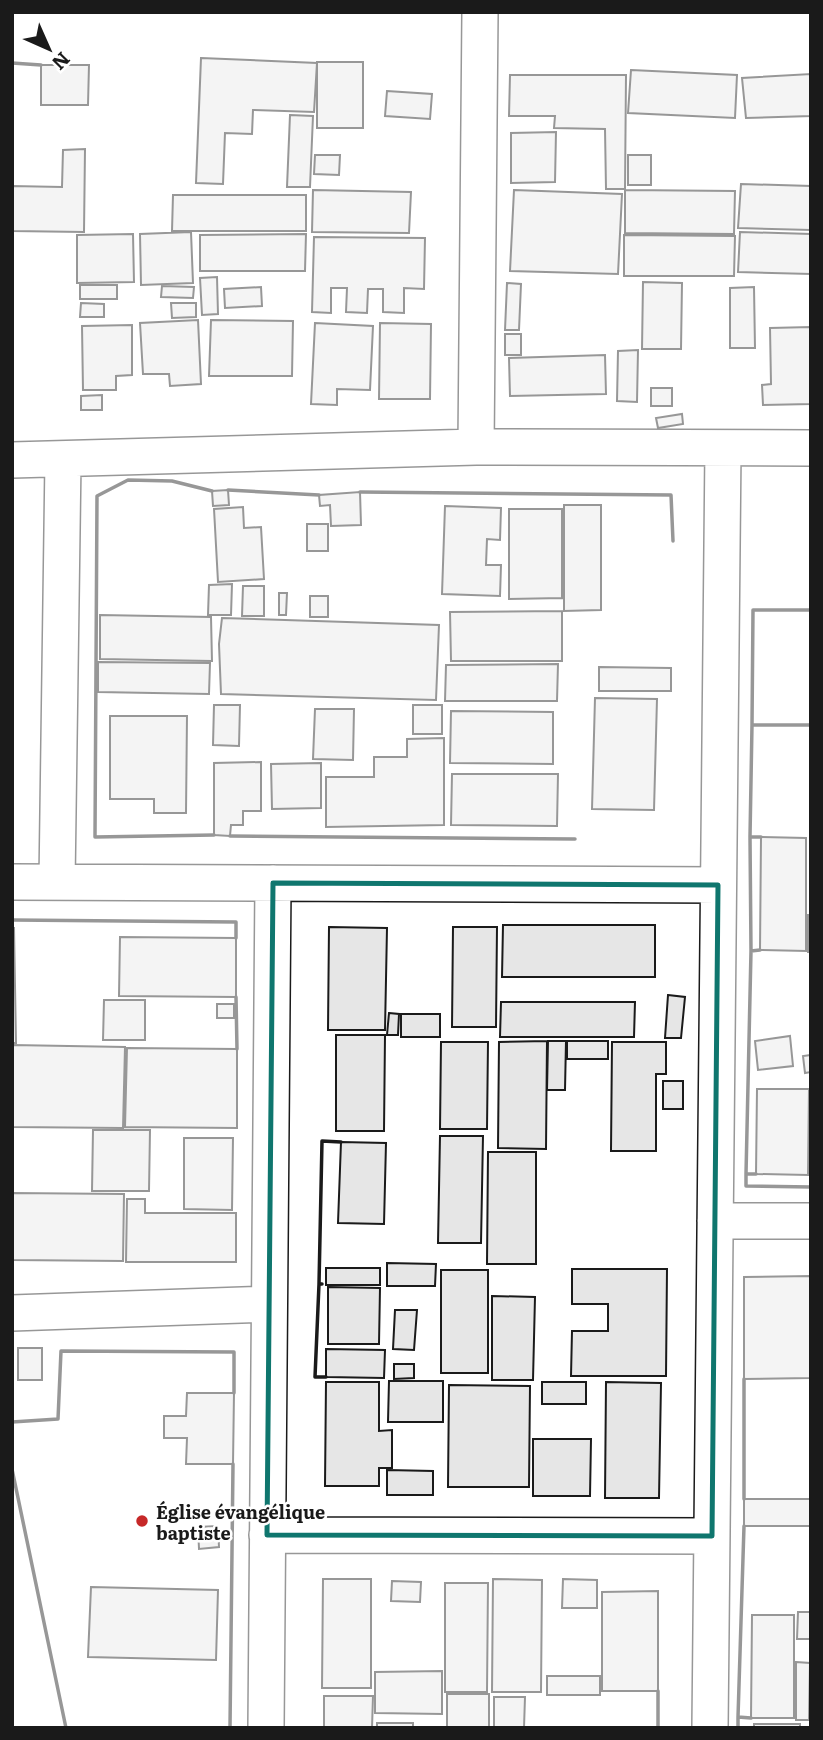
<svg xmlns="http://www.w3.org/2000/svg" width="823" height="1740" viewBox="0 0 823 1740" font-family="Literata,serif">
	<style>
		.building { fill: #e6e6e6; stroke: #1a1a1a; stroke-width: 2 }
		.lines { fill: none; stroke-linecap: round; stroke-linejoin: round }
		.street-casing { stroke: #1a1a1a; stroke-width: 38 }
		.street { stroke: #fff; stroke-width: 35 }
		.wall { stroke: #1a1a1a; stroke-width: 3.5 }
		.marked { fill: none; stroke: #0f766e; stroke-width: 5; stroke-linejoin: round }
		.poi-dot { fill: #c62828; stroke: #fff; stroke-width: 2.5 }
		.labels { text-anchor: middle; dominant-baseline: central; stroke-width: 5; stroke-linejoin: round; paint-order: stroke }
		.poi-label { font-size: 18px; font-weight: bold; fill: #1a1a1a; stroke: #fff; text-anchor: start }
	</style>
	<rect width="100%" height="100%" fill="#fff"/>
	<!-- building -->
	<path class="building" d="M201 58 317 63 314 112 253 110 252 134 225 133 223 184 196 183Z
		M317 62H363V128H317Z
		M41 65H89L88 105H41Z
		M631 70 737 75 735 118 628 113Z
		M811 74V116L746 118 742 78Z
		M510 75H626L625 189H606L605 129 554 128 555 116H509Z
		M387 91 432 94 430 119 385 116Z
		M290 115 313 116 310 187H287Z
		M556 132 555 182 511 183V133Z
		M85 149 84 232 12 231V186L62 187 63 150Z
		M315 155H340L339 175 314 174Z
		M628 155H651V185H628Z
		M741 184 811 186V230L738 228Z
		M313 190 411 192 409 233 312 232Z
		M514 190 622 194 618 274 510 271Z
		M625 190 735 191 734 234 625 233Z
		M173 195H306V231H172Z
		M191 232 193 283 141 285 140 234Z
		M740 232 811 234V274L738 272Z
		M133 234 134 282 77 283V235Z
		M306 234 305 271H200V235Z
		M624 235 735 236 734 276H624Z
		M314 237 425 238 424 289 404 288V313L383 312V289H368L367 313 346 312 347 288H331V313L312 312Z
		M217 277 218 314 202 315 200 278Z
		M643 282 682 283 681 349H642Z
		M507 283 521 284 519 330H505Z
		M80 285H117V299H80Z
		M162 286 194 287 193 298 161 297Z
		M261 287 262 306 225 308 224 289Z
		M754 287 755 348H730V288Z
		M81 303 104 304V317H80Z
		M171 303H196V317L172 318Z
		M198 320 201 384 170 386 169 374H143L140 323Z
		M211 320 293 321 292 376H209Z
		M315 323 373 326 370 390 337 389V405L311 404Z
		M380 323 431 324 430 399H379Z
		M132 325V375L116 376V390H83L82 326Z
		M811 327V404L763 405 762 385 771 384 770 328Z
		M505 334H521V355H505Z
		M638 350 637 402 617 401 618 351Z
		M605 355 606 394 510 396 509 358Z
		M651 388H672V406H651Z
		M102 395V410H81V396Z
		M682 414 683 424 658 428 656 418Z
		M228 490 229 505 213 506 212 491Z
		M360 492 361 525 331 526 330 505 320 506 319 495Z
		M564 505H601V610L564 611Z
		M445 506 501 508 500 540 487 539 486 565H501L500 596 442 594Z
		M243 507 244 528 261 527 264 579 218 582 214 509Z
		M509 509H562V598L509 599Z
		M307 524H328V551H307Z
		M232 584 231 615H208L209 585Z
		M243 586H264V616H242Z
		M279 593H287L286 615H279Z
		M310 596H328V617H310Z
		M562 611V661H451L450 612Z
		M100 615 211 617 212 661 100 659Z
		M222 618 439 625 436 700 221 694 219 644Z
		M98 662 210 663 209 694 98 692Z
		M558 664 557 701H445L446 665Z
		M599 667 671 668V691H599Z
		M595 698 657 699 654 810 592 809Z
		M214 705H240L239 746 213 745Z
		M413 705H442V734H413Z
		M315 709H354L353 760 313 759Z
		M451 711 553 712V764L450 763Z
		M110 716H187L186 813H154V799H110Z
		M444 738V825L326 827V777H374V757H407V739Z
		M261 762V811H243V825H231L230 836 214 835V763Z
		M321 763V808L272 809 271 764Z
		M452 774H558L557 826 451 825Z
		M761 837 806 838V951L760 950Z
		M808 915H811V952H808Z
		M503 925H655V977H502Z
		M329 927 387 928 385 1030H328Z
		M453 927H497L496 1027H452Z
		M12 928H14L16 1043H12Z
		M120 937 236 938V997L119 996Z
		M668 995 685 997 681 1038H665Z
		M104 1000H145V1040H103Z
		M501 1002H635L634 1037H500Z
		M217 1004H234V1018H217Z
		M389 1013 399 1014 398 1035H387Z
		M401 1014H440V1037H401Z
		M336 1035H385L384 1131H336Z
		M790 1036 793 1066 758 1070 755 1041Z
		M547 1041 546 1149 498 1148 499 1042Z
		M548 1041H566L565 1090H547Z
		M567 1041H608V1059H567Z
		M441 1042H488L487 1129H440Z
		M612 1042H666V1074H656V1151H611Z
		M12 1045 125 1047 123 1128 12 1127Z
		M127 1048 237 1049V1128L125 1127Z
		M811 1055V1072L805 1073 803 1056Z
		M663 1081H683V1109H663Z
		M757 1089H809L808 1175 756 1174Z
		M93 1130H150L149 1191H92Z
		M440 1136H483L481 1243H438Z
		M184 1138H233L232 1210 184 1209Z
		M341 1142 386 1143 384 1224 338 1223Z
		M488 1152H536V1264H487Z
		M12 1193 124 1194 123 1261 12 1260Z
		M127 1199H145V1213H236V1262H126Z
		M387 1263 436 1264 435 1286H387Z
		M326 1268H380V1285H326Z
		M572 1269H667L666 1376H571L572 1331H608V1304H572Z
		M441 1270H488V1373H441Z
		M811 1276V1378L744 1379V1277Z
		M328 1287 380 1288 379 1344H328Z
		M492 1296 535 1297 533 1380H492Z
		M395 1310H417L414 1350 393 1349Z
		M18 1348H42V1380H18Z
		M326 1349 385 1350 384 1378 326 1377Z
		M394 1364H414V1378L394 1379Z
		M389 1381H443V1422H388Z
		M326 1382H379V1431L392 1430V1468H379V1486H325Z
		M542 1382H586V1404H542Z
		M606 1382 661 1383 659 1498H605Z
		M449 1385 530 1386 529 1487H448Z
		M187 1393H234L233 1464H186L187 1438H164V1416H186Z
		M533 1439H591L590 1496H533Z
		M387 1470 433 1471V1495H387Z
		M744 1499H811V1526H744Z
		M218 1526 219 1547 199 1549 198 1527Z
		M323 1579H371V1688H322Z
		M493 1579 542 1580 541 1692H492Z
		M563 1579 597 1580V1608H562Z
		M392 1581 421 1582 420 1602 391 1601Z
		M445 1583H488L487 1692H445Z
		M91 1587 218 1590 216 1660 88 1657Z
		M658 1591V1691H602V1592Z
		M798 1612H811V1639H797Z
		M752 1615H794V1718H751Z
		M796 1662 810 1663 809 1720H796Z
		M442 1671V1714L375 1713V1672Z
		M547 1676H600V1695H547Z
		M447 1694H489V1728H447Z
		M324 1696H373L372 1728H324Z
		M494 1697H525L524 1728H494Z
		M377 1723H413V1728H377Z
		M754 1724H800V1728H754Z"/>
	<g class="lines">
		<!-- street casing -->
		<g class="street-casing">
			<path id="street" d="M476 447 480 12
				M12 460 476 447 811 448
				M12 882 718 885
				M57 882 63 460
				M715 1221H811
				M12 1313 269 1304
				M267 1535 712 1536
				M266 1728 273 883
				M710 1728 723 448"/>
		</g>
		<!-- street -->
		<use href="#street" class="street"/>
		<!-- wall -->
		<path class="wall" d="M12 63 41 65
			M228 490 319 495
			M212 491 172 481 128 480 97 496 95 837 214 835
			M360 492 671 495 673 541
			M811 610H753L752 725H811
			M752 725 750 837H761
			M230 836 575 839
			M750 837 751 951 760 950
			M12 920 236 922V938
			M751 951 746 1174H756
			M236 997 237 1049
			M746 1174V1186L811 1187
			M319 1284 322 1141 341 1142
			M322 1284H319L315 1377H326
			M12 1422 58 1419 61 1351 234 1352V1393
			M12 1469 66 1728
			M744 1499V1379
			M744 1526 738 1717 751 1718
			M230 1728 233 1464
			M658 1728V1691
			M738 1728V1717"/>
	</g>
	<!-- marked area -->
	<path d="M0 0H823V1740H0ZM273 883 718 885 712 1536 267 1535Z" fill="#fff" fill-opacity=".55" fill-rule="evenodd"/>
	<path class="marked" d="M273 883 718 885 712 1536 267 1535Z"/>
	<!-- markers -->
	<circle class="poi-dot" cx="142" cy="1521" r="7"/>
	<g class="labels">
		<!-- poi labels -->
		<g class="poi-label">
			<text x="156" y="1511">Église évangélique<tspan x="156" dy="21">baptiste</tspan></text>
		</g>
	</g>
	<!-- border -->
	<rect width="823" height="1740" fill="none" stroke="#1a1a1a" stroke-width="28"/>
	<!-- north arrow -->
	<g transform="translate(49 49) rotate(135)" stroke="#ffffff" stroke-width="5" paint-order="stroke">
	<path d="M0-5L12 26L0 18L-12 26Z" fill="#1a1a1a"/>
	<text y="-10" font-size="19" font-weight="bold" text-anchor="middle" fill="#1a1a1a">N</text>
	</g>
</svg>
